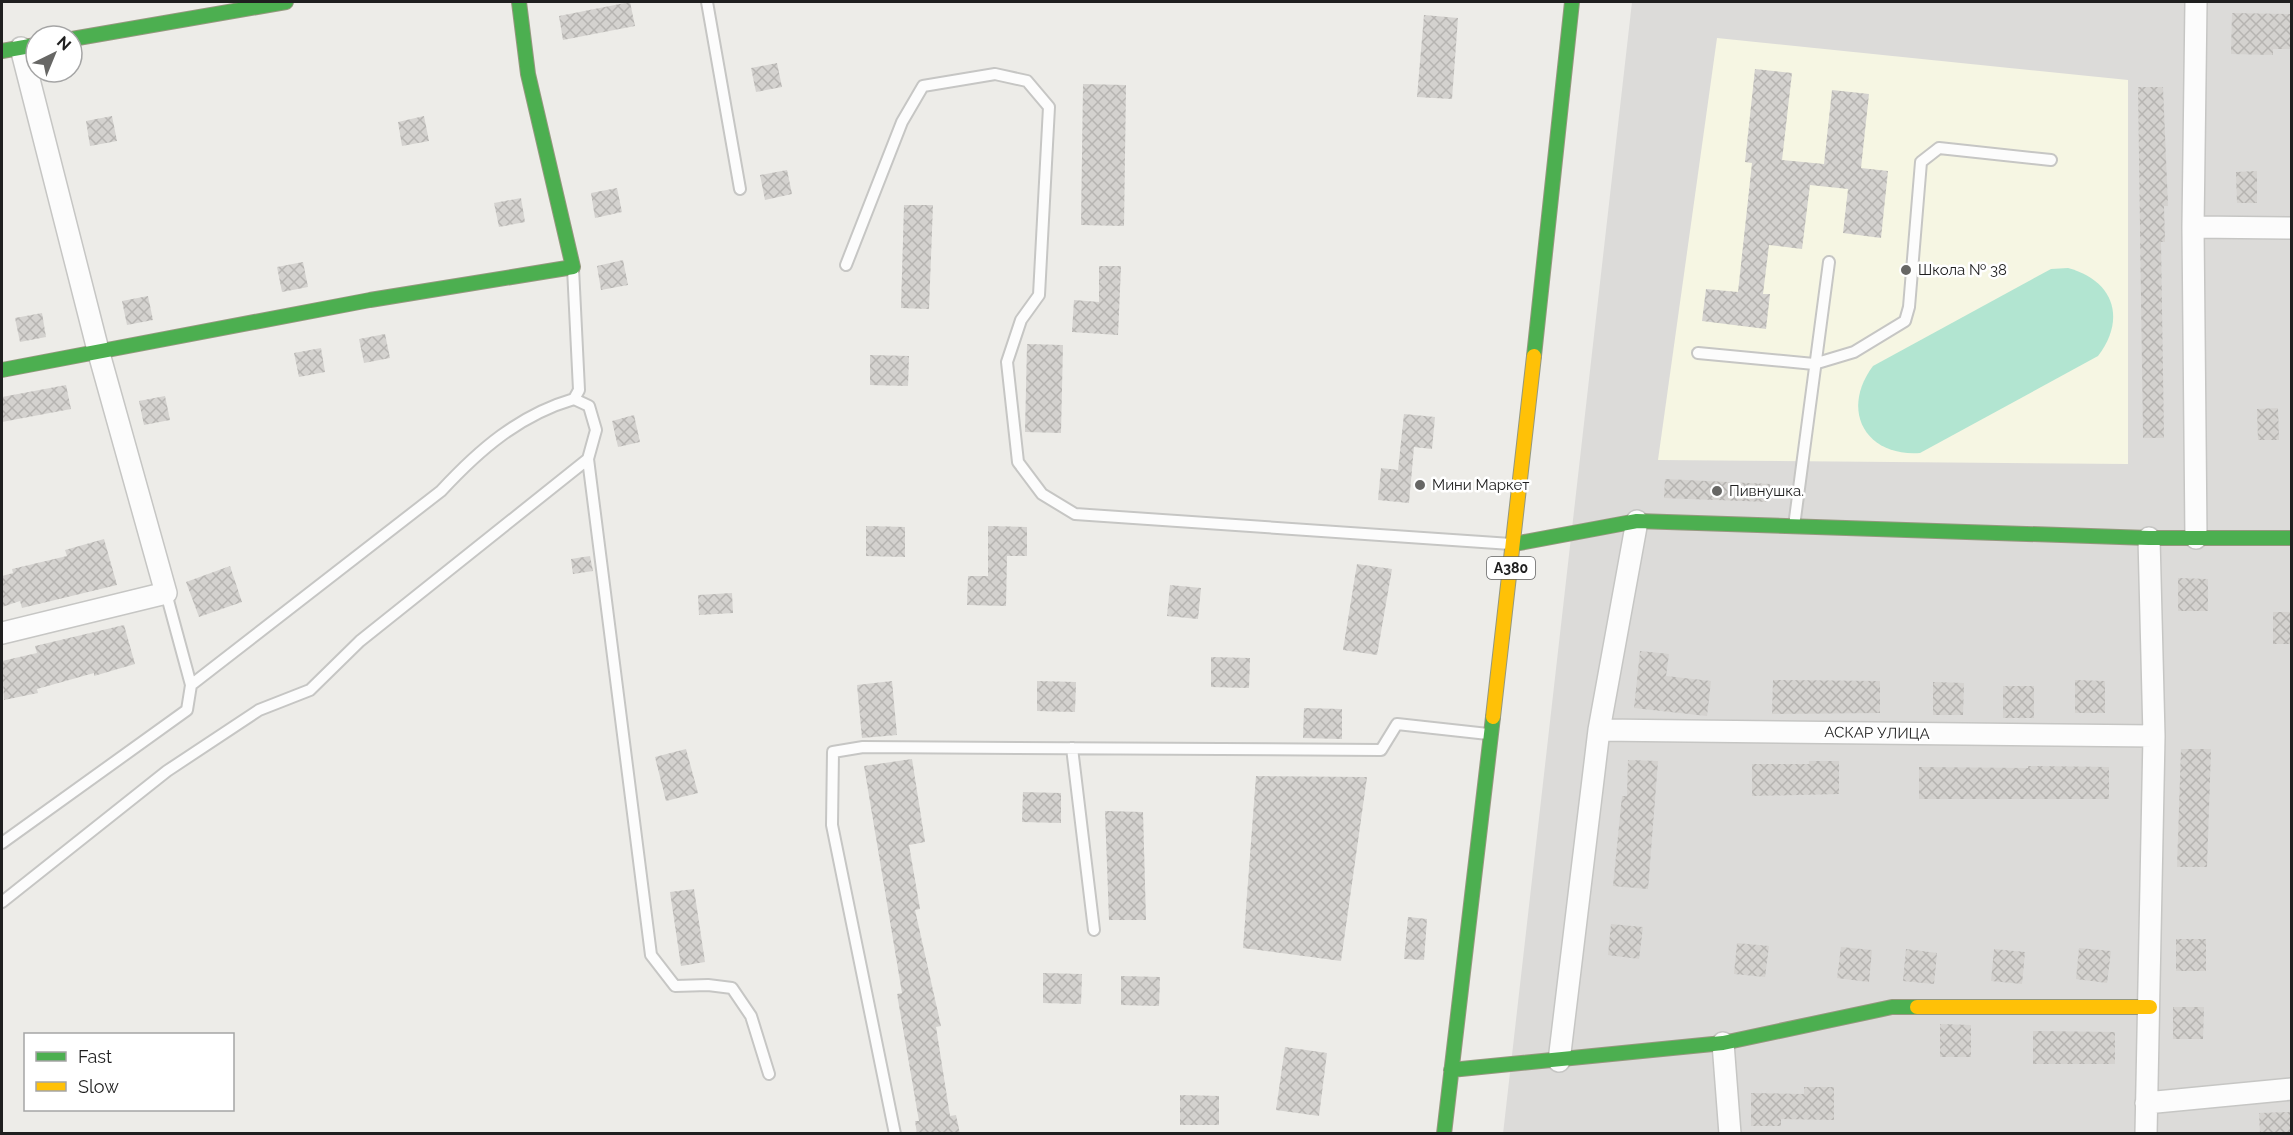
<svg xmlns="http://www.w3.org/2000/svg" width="2293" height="1135" viewBox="0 0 2293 1135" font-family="Raleway,sans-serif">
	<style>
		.residential { fill: #dcdbd9 }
		.education { fill: #f6f6e3 }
		.pitch { fill: #b2e5d1 }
		.building { fill: url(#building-cross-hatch) }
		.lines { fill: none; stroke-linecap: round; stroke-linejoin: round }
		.lane-casing { stroke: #c6c6c4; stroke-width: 14 }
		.street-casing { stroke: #c6c6c4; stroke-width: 24 }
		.fast-casing { stroke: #95987f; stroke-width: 16 }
		.slow-casing { stroke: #95987f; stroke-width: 16 }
		.lane { stroke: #fcfcfc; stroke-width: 10 }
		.street { stroke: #fcfcfc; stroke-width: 21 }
		.fast { stroke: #4caf50; stroke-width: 14 }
		.slow { stroke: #ffc107; stroke-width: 14 }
		.poi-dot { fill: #676765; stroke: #fff; stroke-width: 2 }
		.labels { text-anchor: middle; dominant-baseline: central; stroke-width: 5; stroke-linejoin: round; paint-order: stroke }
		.shield { fill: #fff; stroke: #626262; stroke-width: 1.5 }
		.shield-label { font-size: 14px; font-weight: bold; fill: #1f1f1f }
		.poi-label { font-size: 15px; fill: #1f1f1f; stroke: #fff; text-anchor: start }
		.street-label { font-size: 15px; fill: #1f1f1f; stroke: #fff }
	</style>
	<defs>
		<pattern id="building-cross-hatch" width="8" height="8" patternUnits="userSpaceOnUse" patternTransform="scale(1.5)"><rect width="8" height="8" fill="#d4d2cf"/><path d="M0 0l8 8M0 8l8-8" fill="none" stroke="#b6b4b1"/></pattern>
	</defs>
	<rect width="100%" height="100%" fill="#edece8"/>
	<!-- residential -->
	<path class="residential" d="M1632 2H2291V1133L1503 1134Z"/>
	<!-- education -->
	<path class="education" d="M1717 38 2128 80V464L1658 460Z"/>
	<!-- pitch -->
	<path class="pitch" d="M2068 268C2113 280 2127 318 2098 356L1920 453C1865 457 1840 410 1873 366L2051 269Z"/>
	<!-- building -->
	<path class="building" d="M630 2 635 26 563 40 559 16Z
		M2232 13 2292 14V49H2273V55L2231 54Z
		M1424 15 1458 18 1452 99 1417 97Z
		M777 63 782 87 756 92 751 68Z
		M1755 69 1792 73 1782 160 1824 164 1832 90 1869 94 1861 168 1888 171 1881 238 1843 233 1848 189 1810 185 1802 249 1769 245 1763 294H1770L1766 329 1702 321 1706 289 1738 292 1752 163 1745 162Z
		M1083 84 1126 85 1124 226 1081 225Z
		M2138 87H2163L2168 206H2164L2165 242H2161L2164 438H2143Z
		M112 116 117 141 90 146 86 121Z
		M424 116 429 141 402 146 398 122Z
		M787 170 792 194 765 200 760 175Z
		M2257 171V203H2237L2236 172Z
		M617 188 622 212 595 218 591 193Z
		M521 198 525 222 499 227 494 203Z
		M904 205H933L929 309 901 308Z
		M623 260 628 285 601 290 597 266Z
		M303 262 308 287 282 292 277 267Z
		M1099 266H1121L1118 335 1072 332 1074 300 1099 302Z
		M148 296 153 320 127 325 122 301Z
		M42 313 46 337 20 342 15 318Z
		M385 334 390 358 364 363 359 339Z
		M1027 344 1063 345 1061 433 1025 432Z
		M321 348 325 372 299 377 294 353Z
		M870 355 909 356 908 386 870 385Z
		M66 385 71 409 2 422V397Z
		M165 396 170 420 144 425 139 401Z
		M2278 408 2279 440H2258L2257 409Z
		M1404 414 1435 417 1432 449 1414 447 1409 503 1378 500 1381 468 1398 470Z
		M634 415 640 442 618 447 612 421Z
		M1665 479 1770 484 1769 502 1664 498Z
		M866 526 905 527V557L866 556Z
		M988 526 1027 527V556H1007L1006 606 967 605 968 576H988Z
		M104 539 117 585 22 608 20 601 2 607V576L13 573 12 569 67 556 65 550Z
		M590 556 593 571 573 574 571 559Z
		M1357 564 1392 569 1377 655 1343 650Z
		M230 566 242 602 199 617 186 582Z
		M2178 578 2208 579V611H2178Z
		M1170 585 1201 588 1198 619 1167 616Z
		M732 593 733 613 699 615 698 595Z
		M2273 612H2292V644H2273Z
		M124 625 135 664 94 676V673L37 689 38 693 4 700 2 661 37 653 35 646Z
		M1640 651 1669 654 1666 676 1711 681 1707 716 1634 708Z
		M1211 657 1250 658 1249 688 1211 687Z
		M1773 680 1880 681V713L1772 714Z
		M2075 680 2105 681V713H2075Z
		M892 681 897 735 862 738 857 685Z
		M1037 681 1076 682 1075 712 1037 711Z
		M1933 682 1964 683 1963 715H1933Z
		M2003 686H2034V718H2003Z
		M1304 708 1342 709V739L1303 738Z
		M686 749 698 793 666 801 655 757Z
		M2181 749H2211L2207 867H2177Z
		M912 759 925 842 909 845 920 909 915 910 941 1026 936 1027 950 1116 956 1115 960 1134H917L915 1121H919L897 994 902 993 864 766Z
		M1628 760 1658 761 1648 889 1613 886 1622 796H1627Z
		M1809 761H1839V794L1752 796V764H1809Z
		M2028 766 2109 767V799H1919V767L2028 768Z
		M1256 776 1367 777 1341 961 1243 948Z
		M1023 792 1061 793V823L1022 822Z
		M1105 811 1143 812 1146 920H1109Z
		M694 889 705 962 681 966 670 892Z
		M1408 917 1427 919 1424 960 1404 959Z
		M1611 924 1643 927 1639 959 1608 955Z
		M2176 939H2206V971H2176Z
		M1737 943 1769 946 1765 977 1734 974Z
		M1841 947 1872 950 1869 982 1837 978Z
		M2079 948 2111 951 2107 983 2076 979Z
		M1906 949 1937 953 1934 984 1903 981Z
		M1994 949 2025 952 2022 984 1991 981Z
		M1043 973 1082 974 1081 1004 1043 1003Z
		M1121 976 1160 977 1159 1006 1121 1005Z
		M2173 1007H2204L2203 1039H2173Z
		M1940 1024 1971 1025V1057H1940Z
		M2033 1031 2115 1032V1064H2033Z
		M1285 1047 1327 1053 1319 1116 1276 1110Z
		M1804 1087H1834V1120L1781 1119V1126H1751V1093L1804 1094Z
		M1180 1095 1219 1096V1125H1180Z
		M2292 1112V1134H2260L2259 1113Z"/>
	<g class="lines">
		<!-- lane casing -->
		<g class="lane-casing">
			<path id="lane" d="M707 2 740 189
				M846 265 902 122 923 86 995 74 1027 81 1049 107 1039 295 1021 320 1007 362 1018 462 1042 494 1075 514 1511 544
				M1698 353 1814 364 1854 352 1905 321 1909 307 1921 162 1939 148 2051 160
				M588 459 651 955 675 986 708 985 732 988 751 1016 769 1074
				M1794 526 1829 262
				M166 593 191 685 441 491C479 450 519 415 574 399L579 390 573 268
				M1072 748 1094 930
				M2 843 187 710 191 685
				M2 902 167 771 259 710 310 690 360 641 588 459 596 430 589 406 574 399
				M895 1134 832 825 833 752 863 747 1381 750 1397 724 1488 734"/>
		</g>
		<!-- street casing -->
		<g class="street-casing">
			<path id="street" d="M2196 2 2193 227 2196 538
				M2193 227 2292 228
				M2 633 166 593 98 350 21 48
				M1599 730 2154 736
				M1723 1043 1730 1134
				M1559 1061 1599 730 1637 521
				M2146 1103 2292 1089
				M2146 1134 2154 736 2149 538"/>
		</g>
		<!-- fast casing -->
		<g class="fast-casing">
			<path id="fast" d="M72 39 286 2
				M2 51 36 45
				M1534 356 1572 2
				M2 370 370 300 573 267 528 74 519 2
				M1514 544 1637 521 2149 538H2292
				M1451 1070 1723 1043 1892 1007H1917
				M1444 1134 1493 717"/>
		</g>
		<!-- slow casing -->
		<g class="slow-casing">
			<path id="slow" d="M1493 717 1534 356
				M1917 1007H2150"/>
		</g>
		<!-- lane -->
		<use href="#lane" class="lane"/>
		<!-- street -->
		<use href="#street" class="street"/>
		<!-- fast -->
		<use href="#fast" class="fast"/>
		<!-- slow -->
		<use href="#slow" class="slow"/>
	</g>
	<!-- markers -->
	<g class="poi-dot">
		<circle cx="1906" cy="270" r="6"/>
		<circle cx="1420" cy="485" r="6"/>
		<circle cx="1717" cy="491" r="6"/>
	</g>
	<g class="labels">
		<!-- shield labels -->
		<rect class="shield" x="1487" y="557" width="48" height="22" rx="4.5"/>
		<g class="shield-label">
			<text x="1511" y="568">A380</text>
		</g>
		<!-- poi labels -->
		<g class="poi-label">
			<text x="1918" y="270">Школа № 38</text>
			<text x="1432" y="485">Мини Маркет</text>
			<text x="1729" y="491">Пивнушка.</text>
		</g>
		<!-- street labels -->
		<g class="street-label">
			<text transform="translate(1877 733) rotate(1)">АСКАР УЛИЦА</text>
		</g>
	</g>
	<!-- border -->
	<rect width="2293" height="1135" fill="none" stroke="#1f1f1f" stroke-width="6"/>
	<!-- legend -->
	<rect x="24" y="1033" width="210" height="78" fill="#ffffff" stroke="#a5a5a5" stroke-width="1.5"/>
	<rect x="36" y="1052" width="30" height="9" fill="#4caf50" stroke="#a5a5a5" stroke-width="1.5"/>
	<text x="78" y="1063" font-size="18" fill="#1f1f1f">Fast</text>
	<rect x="36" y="1082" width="30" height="9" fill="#ffc107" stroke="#a5a5a5" stroke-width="1.5"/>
	<text x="78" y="1093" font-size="18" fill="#1f1f1f">Slow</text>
	<!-- north arrow -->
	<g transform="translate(54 54) rotate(43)"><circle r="28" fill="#ffffff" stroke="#a5a5a5" stroke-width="1.5"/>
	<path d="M0-4.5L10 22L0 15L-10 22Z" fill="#676765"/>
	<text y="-9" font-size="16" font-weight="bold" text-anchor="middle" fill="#1f1f1f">N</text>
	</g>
</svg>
